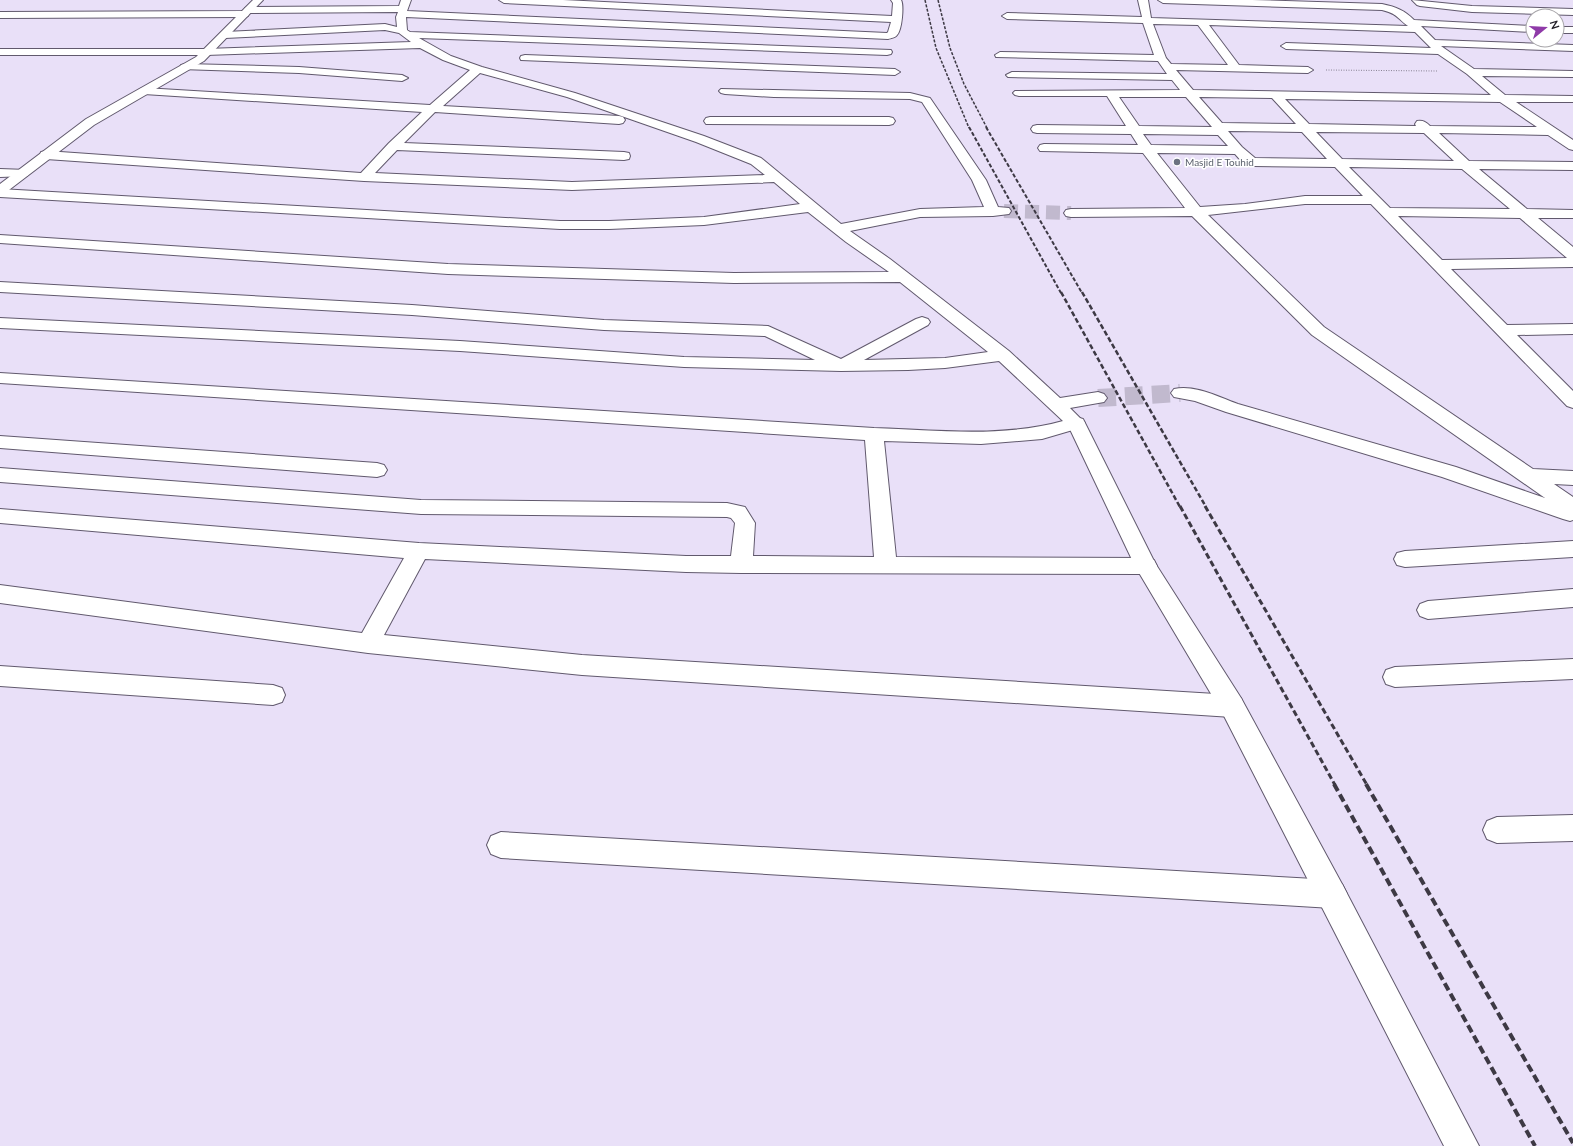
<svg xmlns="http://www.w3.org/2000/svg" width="1573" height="1146" viewBox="0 0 1573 1146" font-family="Lato,sans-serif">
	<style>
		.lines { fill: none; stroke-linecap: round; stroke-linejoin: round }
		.minor-tunnel-far1 { stroke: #c1b9ce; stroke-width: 14; stroke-dasharray: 14 7; stroke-linecap: butt }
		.minor-tunnel { stroke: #c1b9ce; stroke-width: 18; stroke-dasharray: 18 9; stroke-linecap: butt }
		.minor-casing { stroke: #61596d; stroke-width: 2 }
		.tertiary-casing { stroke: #61596d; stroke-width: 2 }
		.path { stroke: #888293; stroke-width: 1; stroke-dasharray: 1 1.5; stroke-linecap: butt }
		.minor { fill: #fff; fill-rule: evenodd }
		.tertiary { fill: #fff; fill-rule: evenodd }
		.rail-far4 { stroke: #3d3944; stroke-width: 1.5; stroke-dasharray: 3 1.5; stroke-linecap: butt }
		.rail-far3 { stroke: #3d3944; stroke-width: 2; stroke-dasharray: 4 2; stroke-linecap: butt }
		.rail-far2 { stroke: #3d3944; stroke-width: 2.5; stroke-dasharray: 5 2.5; stroke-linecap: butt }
		.rail-far1 { stroke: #3d3944; stroke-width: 3; stroke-dasharray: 6 3; stroke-linecap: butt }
		.rail { stroke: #3d3944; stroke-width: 4; stroke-dasharray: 8 4; stroke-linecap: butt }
		.worship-dot { fill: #6b7280; stroke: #fff; stroke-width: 1.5 }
		.labels { text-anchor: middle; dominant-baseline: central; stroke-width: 3; stroke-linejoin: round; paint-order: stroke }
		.far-worship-label { font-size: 10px; fill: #5b616d; stroke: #fff; text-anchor: start }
	</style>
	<rect width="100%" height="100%" fill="#e9e0f8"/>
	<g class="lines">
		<!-- minor-tunnel-far1 -->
		<path class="minor-tunnel-far1" d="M1004 211 1071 213"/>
		<!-- minor-tunnel -->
		<path class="minor-tunnel" d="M1098 398 1180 393"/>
		<!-- minor casing -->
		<g class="minor-casing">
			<path id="minor" d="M401 0H411L407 11 887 33 888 32 891 22 504 3 499 0H563L892 16 893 3 891 0H901C904 5 902 30 897 35 895 38 891 38 888 39L406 17 407 30 410 32 891 50 892 52 891 54 887 55 419 38 451 56 482 67 575 93 704 136 761 158 841 224 920 209 984 207 972 180 922 102 910 99 774 97 725 94 721 93 719 91 721 89 910 93 930 98 986 180 998 207 1009 208 1011 211 1009 214 993 216 920 217 850 231 890 259 1009 351 1060 398 1098 392 1104 394 1107 398 1104 402 1070 408 1085 423 1083 427 1042 439 981 444 884 441 896 557 1146 558 1154 560 1157 566 1154 572 1146 574 741 573 686 572 425 559 384 635 582 655 1232 695 1241 698 1244 706 1241 714 1232 717 582 675 368 653 0 603V585L362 633 404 558 0 523V509L419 543 686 556H731L735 523 731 518 727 517 421 514 0 482V468L421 500 727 503 745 507 755 523 753 556 874 557 865 440 0 383V373L874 428C936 430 1002 438 1063 421L999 361 945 368 908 370 841 371 684 367 460 351 0 328V318L460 341 684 357 815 360 765 336 604 330 412 315 0 292V282L412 305 604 320 768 326 841 359 916 319 922 317 928 319 930 322 928 325 864 360 945 358 988 352 900 282 734 283 448 274 0 243V235L448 264 734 273 889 272 846 242 808 212 704 225 609 229H560L0 197V189L560 221H609L704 217 800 204 774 182 572 190 364 181 46 159 41 158 40 155 41 152 46 151 361 173 389 143 422 112 144 94 140 93 138 91 140 89 144 88 430 105 470 70 443 60 420 48 206 55H0V49H206L411 42 399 33 385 30 225 38 220 35 225 32 385 24 397 27 396 17 398 12 249 13 248 16 245 17 0 18V12L244 11 245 8 248 7 399 6ZM480 73 567 97 696 142 751 164 765 175 572 182 375 173 397 150 624 160 629 159 630 156 629 153 624 152 404 143 435 112 619 124 623 123 625 120 623 117 619 116 443 106Z
				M1138 0H1148L1151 18 1408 26C1397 18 1398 14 1382 10L1163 3 1158 0H1252L1382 4C1396 7 1404 10 1414 20L1533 26V32L1421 26 1435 40 1573 45V51L1441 46 1474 69 1573 71V77L1482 76 1505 95 1573 96V102H1516L1573 140V150L1569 149 1548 135 1439 133 1469 161 1573 162V170L1479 169 1527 209 1573 210V218H1538L1573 247V267L1451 269 1507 325 1573 324V334L1517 335 1573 391V408L1567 406 1371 204H1305L1208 215 1324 327 1533 469 1573 471V485L1554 484 1573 497V520L1570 521 1563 519 1442 477 1226 412 1195 401 1174 397 1171 393 1174 389C1194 384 1219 397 1238 404L1456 467 1545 498 1312 335 1192 216 1071 217 1066 216 1064 213 1066 210 1071 209 1185 208 1143 153 1040 151 1038 148 1040 145 1044 144 1138 145 1131 134 1037 133 1033 132 1031 129 1033 126 1037 125 1126 126 1107 96H1019L1015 95 1013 93 1015 91 1180 90 1172 80 1008 77 1006 75 1012 72 1167 74 1158 61 996 57 995 55 1000 52 1154 55 1143 23 1007 19 1002 16 1007 13 1142 17ZM1153 24 1198 25 1228 65 1171 64 1166 58ZM1209 25 1415 32 1431 48 1286 43 1281 46 1286 49 1438 54 1467 74 1491 95 1193 90 1176 70 1308 73 1313 70 1308 67 1239 65ZM1119 97H1186L1212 127 1139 126ZM1199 97 1272 98 1296 124 1222 123ZM1285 99 1500 102 1537 127 1430 126C1426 122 1423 120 1417 121L1415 124 1416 126 1309 124ZM1228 131 1302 132 1327 159 1255 158 1242 147ZM1316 132 1424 133 1454 161 1342 159ZM1143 134 1218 135 1228 146 1151 145ZM1157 153 1235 154 1243 163 1254 166 1335 167 1363 196H1305L1245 204 1200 207ZM1349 167 1462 169 1510 209 1390 208ZM1398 216 1520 218 1567 258 1442 260Z
				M1412 0 1472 6 1573 9V15L1472 12 1420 6 1417 5Z
				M1557 27H1573V33H1557Z
				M525 55 895 69 900 72 895 75 521 60 520 58 521 56Z
				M185 64 299 67 402 75 408 78 402 81 299 73 181 69 180 67 181 65Z
				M710 117H889L893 118 895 121 893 124 889 125 706 124 704 121 706 118Z
				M0 169 27 170 29 173 27 176 0 177Z
				M0 436 377 463 384 465 387 470 384 475 377 477 0 448Z
				M1573 541V557L1405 567 1397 565 1394 559 1397 553 1405 551Z
				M1573 589V607L1428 619 1420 616 1417 610 1420 604 1428 601Z
				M1573 659V679L1395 687 1386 684 1383 677 1386 670 1395 667Z
				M0 666 273 685 282 688 285 695 282 702 273 705 0 686Z
				M1573 815V841L1497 843 1487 839 1483 830 1487 821 1497 817Z
				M501 832 1332 880 1342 884 1347 894 1342 904 1332 908 501 858 491 854 487 845 491 836Z"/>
		</g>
		<!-- tertiary casing -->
		<g class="tertiary-casing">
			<path id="tertiary" d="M253 0H263L204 61 94 125 5 193 0 194V184L86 119 196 57Z
				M1076 417 1083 419 1155 563 1241 698 1342 884 1479 1146H1444L1223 714 1135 566 1067 423 1069 419Z"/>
		</g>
		<!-- path -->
		<path class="path" d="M1326 70 1437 71"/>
		<!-- minor -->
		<use href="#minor" class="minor"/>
		<!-- tertiary -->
		<use href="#tertiary" class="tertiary"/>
		<!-- rail-far4 -->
		<path class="rail-far4" d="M925 0 936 48 969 128
			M938 0 950 48 964 84 987 128"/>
		<!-- rail-far3 -->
		<path class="rail-far3" d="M969 127 1061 293
			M986 127 1082 293"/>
		<!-- rail-far2 -->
		<path class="rail-far2" d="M1061 292 1180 507
			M1082 292 1206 507"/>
		<!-- rail-far1 -->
		<path class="rail-far1" d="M1180 506 1335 785
			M1205 506 1367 785"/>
		<!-- rail -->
		<path class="rail" d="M1334 784 1535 1146
			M1366 784 1573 1143"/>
	</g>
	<!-- markers -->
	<circle class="worship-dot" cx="1177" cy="162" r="4"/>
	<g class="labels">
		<!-- far-worship labels -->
		<g class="far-worship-label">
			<text x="1185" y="162">Masjid E Touhid</text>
		</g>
	</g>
	<!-- north arrow -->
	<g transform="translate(1545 28) rotate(72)"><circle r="19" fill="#ffffff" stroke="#a7a5a9"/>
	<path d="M0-3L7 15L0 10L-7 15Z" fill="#8f3aa8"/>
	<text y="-6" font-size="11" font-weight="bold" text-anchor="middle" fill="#221f28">N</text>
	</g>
</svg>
